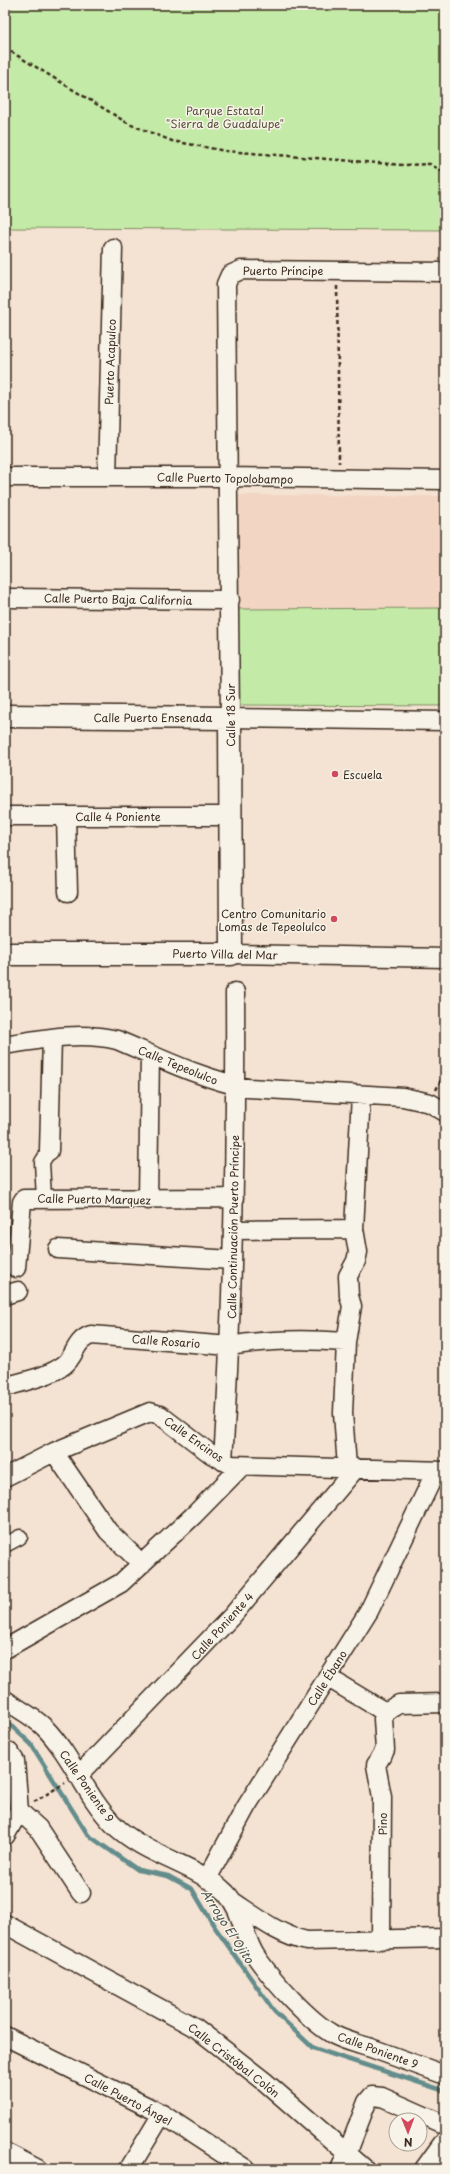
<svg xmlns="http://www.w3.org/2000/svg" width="450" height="2174" viewBox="0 0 450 2174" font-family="'Playpen Sans',sans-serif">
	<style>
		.built { fill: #f2d6c3 }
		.park { fill: #c3eaa6; stroke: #7f8a62 }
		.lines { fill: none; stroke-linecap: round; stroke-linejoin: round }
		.stream { stroke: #638c8c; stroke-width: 4.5 }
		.pedestrian-casing { stroke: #3b2a1e; stroke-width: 17 }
		.minor-casing { stroke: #3b2a1e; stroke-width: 21 }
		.tertiary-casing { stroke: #3b2a1e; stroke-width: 25 }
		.path { stroke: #3b2a1e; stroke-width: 2.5; stroke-dasharray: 4 3; stroke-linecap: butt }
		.pedestrian { stroke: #f7f3e8; stroke-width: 14 }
		.minor { stroke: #f7f3e8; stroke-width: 18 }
		.tertiary { stroke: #f7f3e8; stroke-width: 22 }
		.poi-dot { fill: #d1495b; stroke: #f7f3e8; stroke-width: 1.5 }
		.labels { text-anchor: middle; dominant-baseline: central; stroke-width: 3; stroke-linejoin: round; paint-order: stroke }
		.park-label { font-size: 11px; fill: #565039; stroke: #f7f3e8 }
		.street-label { font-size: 11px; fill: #3b2a1e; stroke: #f7f3e8 }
		.poi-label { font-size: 11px; fill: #3b2a1e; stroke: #f7f3e8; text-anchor: start }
		.water-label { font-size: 12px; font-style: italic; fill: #4c534c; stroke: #f7f3e8 }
	</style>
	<rect width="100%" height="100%" fill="#f4e2d2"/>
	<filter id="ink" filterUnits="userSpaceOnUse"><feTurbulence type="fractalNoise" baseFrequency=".025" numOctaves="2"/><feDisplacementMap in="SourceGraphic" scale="8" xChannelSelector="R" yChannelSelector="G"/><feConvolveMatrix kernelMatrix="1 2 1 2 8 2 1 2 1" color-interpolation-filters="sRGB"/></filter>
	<g filter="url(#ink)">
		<!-- built -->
		<path class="built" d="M237 495 445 496V608L235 609Z"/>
		<!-- park -->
		<path class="park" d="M5 5H445V230L5 228Z
			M445 608V706L232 705 235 609Z"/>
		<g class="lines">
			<!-- stream -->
			<path class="stream" d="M5 1720 31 1744 88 1835 138 1870 168 1876 192 1889 214 1926 274 2011 313 2048 445 2091"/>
			<!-- pedestrian casing -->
			<g class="pedestrian-casing">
				<path id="pedestrian" d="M44 1198 42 1162 49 1151
					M5 1545 20 1537"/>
			</g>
			<!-- minor casing -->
			<g class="minor-casing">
				<path id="minor" d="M445 272 241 270 230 275 226 284 230 718 445 721
					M107 476 113 248
					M5 477H228L445 480
					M5 598 230 600
					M5 816H231
					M66 817 68 892
					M231 954 445 958
					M5 1045C42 1039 80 1031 117 1040 160 1058 202 1079 248 1088L403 1097 430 1103 445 1112
					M49 1151 52 1038
					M148 1200 150 1054
					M233 1230 354 1229
					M58 1249 232 1260
					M16 1268 22 1202 24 1199 234 1198
					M5 1295 18 1291
					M5 1387C24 1381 48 1377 64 1365 76 1356 74 1341 91 1335L230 1346C269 1339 307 1339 346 1342
					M54 1452 108 1531 142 1564
					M223 1461C233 1305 236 1149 235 992
					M347 1467 343 1413 346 1342 352 1306 349 1296 348 1276 356 1261 358 1252 354 1229 361 1095
					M5 1477 54 1452 150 1412 160 1415 211 1454 232 1465 445 1471
					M5 1649 121 1583 194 1515 242 1466
					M327 1677 385 1712 399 1704 445 1703
					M5 1700C18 1709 34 1717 45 1728 72 1756 86 1796 113 1824 145 1856 197 1864 226 1893 243 1911 243 1938 257 1958 274 1982 309 2021 334 2035 346 2041 358 2044 371 2048 396 2057 420 2066 445 2075
					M9 1752 15 1761 19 1811 38 1828 81 1893
					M78 1776 232 1616 356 1468
					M5 1836 19 1811
					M207 1879 246 1807 369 1611 436 1471
					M232 1901C255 1916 280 1936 307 1941L445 1938
					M5 1924 196 2028 264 2081 365 2169
					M381 1940 382 1797 376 1765 385 1750 383 1719 385 1712
					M5 2036 162 2114 246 2169
					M5 2152 38 2169
					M129 2169 162 2114
					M340 2169 347 2154 367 2102 372 2096 382 2097 445 2125
					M424 2169 445 2140"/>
			</g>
			<!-- tertiary casing -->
			<g class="tertiary-casing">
				<path id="tertiary" d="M5 716 230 718 231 954H5"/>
			</g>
			<!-- path -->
			<path class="path" d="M5 48 129 124 172 141 226 151 403 165 430 164 445 173
				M337 286 339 463
				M436 1090 445 1072
				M34 1802 65 1783"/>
			<!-- pedestrian -->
			<use href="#pedestrian" class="pedestrian"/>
			<!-- minor -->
			<use href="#minor" class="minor"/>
			<!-- tertiary -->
			<use href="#tertiary" class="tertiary"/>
		</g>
	</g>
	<!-- markers -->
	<g class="poi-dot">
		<circle cx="335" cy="774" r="4"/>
		<circle cx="334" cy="919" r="4"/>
	</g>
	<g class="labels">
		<!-- park labels -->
		<g class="park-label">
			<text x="225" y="110">Parque Estatal<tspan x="225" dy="13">"Sierra de Guadalupe"</tspan></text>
		</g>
		<!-- street labels -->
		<g class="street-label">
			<text x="283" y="270">Puerto Príncipe</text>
			<text transform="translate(110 362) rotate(-88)">Puerto Acapulco</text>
			<text transform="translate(225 478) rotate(1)">Calle Puerto Topolobampo</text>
			<text transform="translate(118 599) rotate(1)">Calle Puerto Baja California</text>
			<text transform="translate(230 715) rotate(-90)">Calle 18 Sur</text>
			<text x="153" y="717">Calle Puerto Ensenada</text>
			<text x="118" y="816">Calle 4 Poniente</text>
			<text transform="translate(225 954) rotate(1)">Puerto Villa del Mar</text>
			<text transform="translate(178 1065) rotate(22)">Calle Tepeolulco</text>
			<text transform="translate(94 1199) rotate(1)">Calle Puerto Marquez</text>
			<text transform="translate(233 1227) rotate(-89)">Calle Continuación Puerto Príncipe</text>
			<text transform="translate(166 1341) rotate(4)">Calle Rosario</text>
			<text transform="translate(194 1439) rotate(35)">Calle Encinos</text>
			<text transform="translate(222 1626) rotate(-48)">Calle Poniente 4</text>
			<text transform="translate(327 1678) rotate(-58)">Calle Ébano</text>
			<text transform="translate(87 1786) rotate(55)">Calle Poniente 9</text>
			<text transform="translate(382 1824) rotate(-90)">Pino</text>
			<text transform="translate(378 2050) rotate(20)">Calle Poniente 9</text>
			<text transform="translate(234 2060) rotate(38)">Calle Cristóbal Colón</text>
			<text transform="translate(128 2099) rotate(28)">Calle Puerto Ángel</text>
		</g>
		<!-- poi labels -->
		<g class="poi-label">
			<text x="343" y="774">Escuela</text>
			<text x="326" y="913" text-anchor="end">Centro Comunitario<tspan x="326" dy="13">Lomas de Tepeolulco</tspan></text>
		</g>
		<!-- water labels -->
		<g class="water-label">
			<text transform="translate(228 1926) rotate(57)">Arroyo El Ojito</text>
		</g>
	</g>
	<!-- margin -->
	<rect width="450" height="2174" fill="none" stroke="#f7f3e8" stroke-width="20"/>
	<rect x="10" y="10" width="430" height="2154" fill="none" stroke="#3b2a1e" stroke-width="1.5" filter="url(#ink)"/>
	<!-- north arrow -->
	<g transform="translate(408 2132) rotate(179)"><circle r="19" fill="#f7f3e8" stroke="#aca397"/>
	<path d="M0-3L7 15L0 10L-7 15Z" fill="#d1495b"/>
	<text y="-6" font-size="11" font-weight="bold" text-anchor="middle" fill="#3b2a1e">N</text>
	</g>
</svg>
